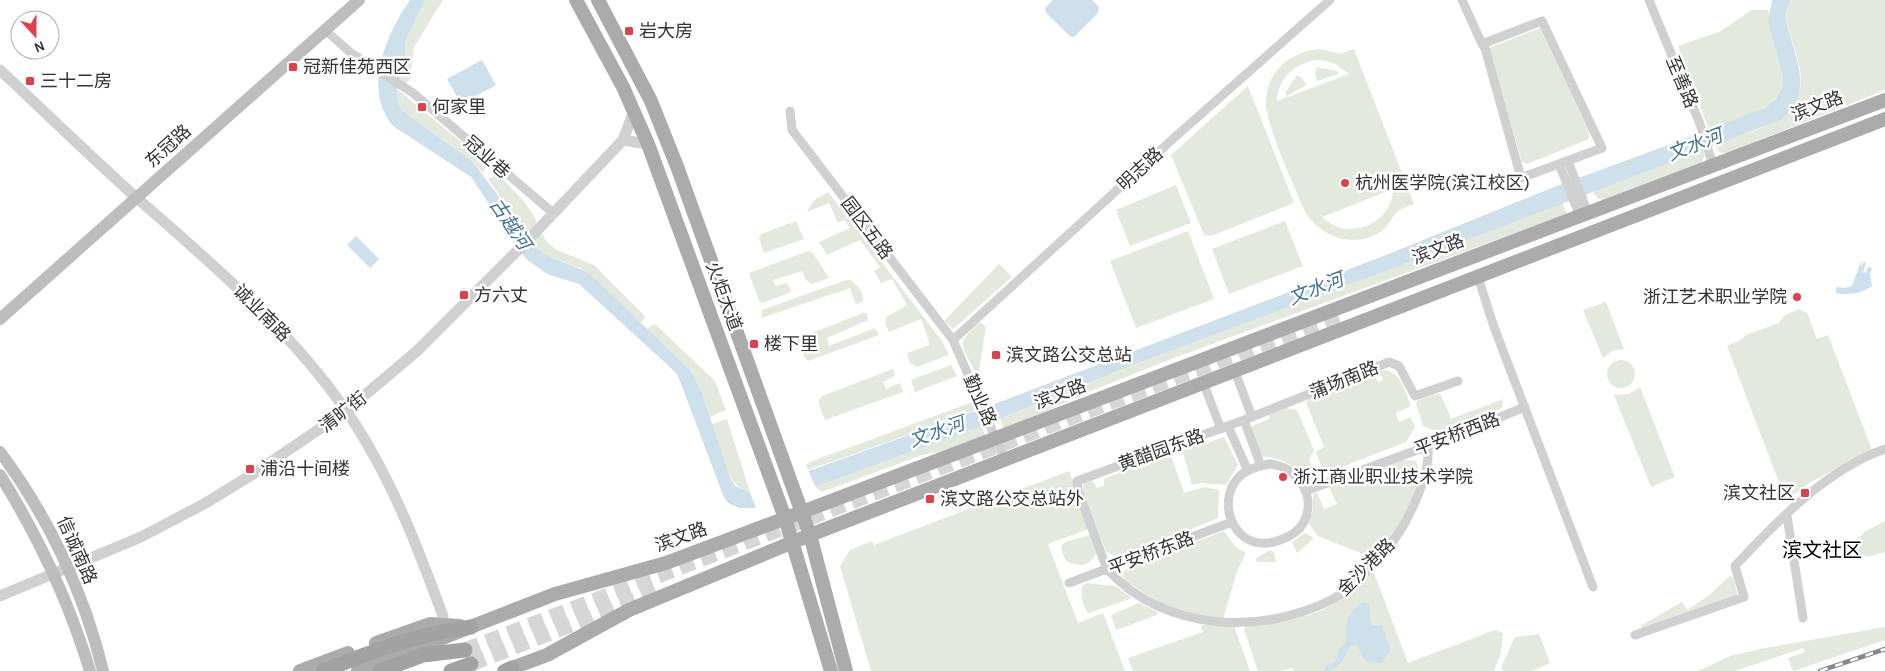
<svg xmlns="http://www.w3.org/2000/svg" width="1885" height="671" viewBox="0 0 1885 671" font-family="Karla,'Noto Sans SC',sans-serif">
	<style>
		.green { fill: #e3e9dc; fill-rule: evenodd }
		.water { fill: #cde0eb }
		.pier { fill: #fff }
		.lines { fill: none; stroke-linecap: round; stroke-linejoin: round }
		.trunk-tunnel { stroke: #d6d6d6; stroke-width: 15; stroke-dasharray: 15 8; stroke-linecap: butt }
		.minor { stroke: #d0d0d0; stroke-width: 9 }
		.tertiary { stroke: #d0d0d0; stroke-width: 11 }
		.secondary { stroke: #bdbdbd; stroke-width: 12 }
		.primary { stroke: #ababab; stroke-width: 14 }
		.trunk { stroke: #a2a2a2; stroke-width: 15 }
		.rail-casing { stroke: #888; stroke-width: 4.5 }
		.rail { stroke: #fff; stroke-width: 2.5; stroke-dasharray: 8; stroke-linecap: butt }
		.poi-dot { fill: #e03f4c; stroke: #fff; stroke-width: 2 }
		.labels { text-anchor: middle; dominant-baseline: central; stroke-width: 5; stroke-linejoin: round; paint-order: stroke }
		.poi-label { font-size: 18px; fill: #333; stroke: #fff; text-anchor: start }
		.street-label { font-size: 18px; fill: #333; stroke: #fff }
		.water-label { font-size: 19px; font-style: italic; fill: #427594; stroke: #fff }
		.quarter-label { font-size: 20px; fill: #000; stroke: #fff }
	</style>
	<rect width="100%" height="100%" fill="#fff"/>
	<!-- green -->
	<path class="green" d="M425 0H443L414 47 410 80 405 83 399 82 405 61V41Z
		M1791 0H1885V90L1727 153H1720L1714 144C1753 130 1808 123 1800 69 1797 50 1788 33 1785 13Z
		M1752 10H1769C1768 26 1773 40 1778 55 1780 65 1785 76 1783 86 1779 109 1729 122 1709 130L1678 46 1721 31Z
		M1540 28 1589 132V139L1527 164 1522 162 1489 48Z
		M1319 49 1340 54 1354 49 1414 204C1410 206 1404 207 1400 210 1393 214 1390 224 1383 230 1354 251 1317 237 1302 206 1293 182 1267 128 1266 104 1265 73 1289 52 1319 49ZM1320 60 1334 63 1349 74 1277 101C1278 77 1297 61 1320 60ZM1393 189C1392 225 1347 242 1322 217Z
		M1317 67 1337 71 1339 74 1317 81 1315 74Z
		M1297 75 1303 79 1306 85 1287 96 1285 93Z
		M1248 86 1294 203 1211 236 1204 235 1171 155Z
		M397 89 485 162 486 166 483 173 473 162 404 112 398 103Z
		M1702 148 1705 155 1702 162 1602 200 1597 198 1593 191Z
		M498 174 523 200 534 216 541 233 548 243 557 250 594 265 643 314 645 318 641 323 580 268 545 255 537 248 488 179Z
		M1176 185 1191 223 1130 246 1116 210Z
		M828 192 942 341 949 355 917 367 910 363 907 353 930 345 921 319 889 332 885 323 886 317 907 305 892 279 881 283 874 271 880 267 860 240 827 255 819 242 850 228 844 220 838 223 829 203 807 212 813 201Z
		M1562 203 1567 214 1174 358 1091 391 1004 430 1000 419 1133 365Z
		M796 221 804 239 764 253 759 238 761 234Z
		M1285 221 1303 266 1229 294 1212 249Z
		M1188 231 1214 299 1136 328 1110 261Z
		M808 251 813 253 829 278 812 284 806 280 802 271 773 280 776 286 787 283 791 290 789 293 762 303 759 301 749 273Z
		M999 264 1012 277 953 329 944 321Z
		M846 280H850C857 285 864 291 863 301L856 305 850 288 761 318 762 310Z
		M1606 302 1624 349 1612 351 1603 358 1583 310Z
		M1799 309 1807 313 1817 339 1828 335 1872 450 1809 483 1786 501 1727 346 1739 341 1746 335 1779 323 1785 315Z
		M863 313H867L868 320 827 338 829 346 875 328 879 335 808 361 805 358 797 341 799 338Z
		M980 322 986 327 979 371H975C960 344 956 344 980 322Z
		M652 325H656L715 381 726 410 710 417 701 390 690 370 647 329Z
		M1607 374a14 14 0 1 1 28 0a14 14 0 1 1-28 0Z
		M951 365 957 376 915 392 911 380Z
		M893 369 895 376 883 382 886 389 900 383 903 392 825 420 818 402 822 396Z
		M1386 370C1401 373 1406 393 1411 406L1396 413 1399 422 1411 417 1415 427 1406 442 1324 474 1316 452 1324 447 1306 403 1309 398 1370 374 1375 376 1378 382 1383 380 1379 371Z
		M1640 387 1675 477 1651 487 1614 395 1629 394Z
		M1437 394 1441 395 1451 419 1503 399 1502 408 1438 432 1423 426 1416 404 1418 400Z
		M970 403 974 405 976 411 808 470 806 465 810 462Z
		M1286 408 1297 410 1314 450 1309 460 1314 473V481L1308 483C1298 468 1280 455 1261 457L1252 430V426L1269 419V415Z
		M727 419 750 492C724 486 720 446 712 424Z
		M982 426 985 436 948 450 922 455 822 492 814 486Z
		M1224 437 1238 465 1226 485 1201 483 1192 485 1182 449 1205 440 1207 443Z
		M1167 454 1172 458 1184 493 1205 487 1219 490 1218 518 1128 555 1120 557 1107 553 1082 494 1084 483 1092 480 1097 488 1104 486V479L1108 477Z
		M1402 460 1416 461C1430 486 1392 542 1371 557L1318 536 1308 522 1313 510V494L1317 493 1324 509 1337 504 1329 487Z
		M1069 471 1091 528 1048 544 1078 623 1103 613 1125 671H871L840 566 850 550 872 541 874 545Z
		M1885 521V552L1868 557 1858 553 1854 542 1866 531Z
		M1224 531 1236 547 1246 553 1236 574 1223 620 1169 609 1124 580 1123 573 1127 568Z
		M1305 533 1314 538 1297 553 1292 542Z
		M1090 535 1096 553C1089 567 1079 568 1065 560L1061 547 1065 542Z
		M1270 550 1274 552 1276 562H1257L1256 558Z
		M1372 568 1408 663 1495 630 1503 633 1501 652 1494 671H1294L1292 668 1281 671H1258L1244 629 1248 624C1283 623 1320 617 1348 594 1357 587 1365 576 1372 568Z
		M1730 576 1734 578 1737 594 1733 597 1642 628 1640 626 1682 602 1687 610 1708 596Z
		M1086 583 1115 586 1132 598 1089 613C1082 607 1081 595 1082 587Z
		M1139 603 1158 612 1157 615 1116 630 1111 615Z
		M1201 625 1234 626 1250 671H1133L1128 658 1203 632Z
		M1885 627V640L1793 671 1788 658 1805 652 1803 648 1735 671H1698L1730 656 1760 649Z
		M1539 634 1550 663 1532 671H1504L1501 668 1515 637Z"/>
	<!-- water -->
	<path class="water" d="M410 0H425L405 41V61L397 89 398 103 404 112 473 162 537 248C552 262 575 263 592 276L690 370 701 390 729 475 735 486 750 492 976 411 1386 255 1554 187 1709 130 1764 108 1776 99 1783 87V76L1768 22 1772 0H1791L1785 14C1791 53 1820 92 1778 121L1425 256 1133 365 982 426 756 508H739L728 503 723 495 678 376 673 370 579 284 547 274 526 259 471 177 393 126C362 88 386 35 410 0Z
		M1053 0H1092L1099 7 1098 13 1074 37H1071L1046 13 1045 8Z
		M482 60 496 85 461 104 447 79Z
		M356 236 379 259 370 268 347 245Z
		M1861 261V266L1864 262 1866 263 1863 272 1866 273 1868 267 1872 268 1870 274 1872 286C1863 293 1847 296 1836 293V287L1844 288 1852 286Z
		M1364 602 1370 604V620L1373 625H1382L1391 650 1382 663 1366 662 1357 646 1351 645C1343 658 1341 671 1323 671L1327 665 1335 662 1340 647 1346 643C1345 624 1347 611 1364 602Z"/>
	<!-- pier -->
	<path class="pier" d="M993 401 1000 422 983 428 975 409Z
		M807 468 816 488 757 510 749 490Z"/>
	<g class="lines">
		<!-- trunk-tunnel -->
		<path class="trunk-tunnel" d="M465 650 1344 313
			M471 664 656 592"/>
		<!-- minor -->
		<path class="minor" d="M1462 0 1482 44 1485 48 1521 178 1602 148 1542 21 1482 44
			M1649 0 1700 124 1713 165
			M325 30 351 53 413 93 553 213
			M790 111 792 130 953 340 1005 460
			M1568 161 1588 213
			M1559 164 1580 216
			M1478 277 1494 327 1593 587
			M953 340 1175 137 1330 0
			M1234 369 1252 417
			M1203 382 1221 429
			M1244 420 1261 466
			M1228 426 1248 471
			M1428 446C1430 468 1419 495 1409 515 1397 541 1357 587 1331 600 1259 636 1163 631 1107 569L1078 491 1077 481 1244 420 1389 362 1399 366 1415 396 1458 381
			M1269 464C1297 466 1317 495 1304 522 1299 531 1289 537 1280 540 1237 557 1214 504 1238 478 1245 470 1258 466 1269 464Z
			M1305 491 1428 446 1525 407
			M1787 516 1803 618
			M1069 583 1232 522
			M1635 635 1744 597 1735 566C1777 521 1826 470 1885 449"/>
		<!-- tertiary -->
		<path class="tertiary" d="M0 70C46 113 91 157 138 199 217 268 300 338 357 427 395 487 419 551 443 616
			M623 140 648 144
			M0 596 141 537 204 504 253 474 346 411 417 351 531 237 623 140 634 111"/>
		<!-- secondary -->
		<path class="secondary" d="M0 319 359 0
			M0 452C48 516 84 592 103 671
			M0 475C38 536 69 602 90 671"/>
		<!-- primary -->
		<path class="primary" d="M576 0 623 87 648 144 785 518 831 671
			M598 0 651 101 678 169 810 535 846 671
			M376 643 430 624 460 626
			M300 671 348 653
			M358 671 555 594 666 563 802 512 1885 100
			M504 671 547 655 629 610 810 535 1885 119"/>
		<!-- trunk -->
		<path class="trunk" d="M323 671C376 650 414 635 471 627
			M380 671 423 655 465 650
			M451 671 471 664
			M506 671 512 668"/>
		<!-- rail casing -->
		<g class="rail-casing">
			<path id="rail" d="M1820 671 1885 649"/>
		</g>
		<!-- rail -->
		<use href="#rail" class="rail"/>
	</g>
	<!-- markers -->
	<g class="poi-dot">
		<rect x="624" y="26" width="10" height="10" rx="2.5"/>
		<rect x="288" y="62" width="10" height="10" rx="2.5"/>
		<rect x="25" y="76" width="10" height="10" rx="2.5"/>
		<rect x="417" y="102" width="10" height="10" rx="2.5"/>
		<circle cx="1345" cy="183" r="5"/>
		<rect x="459" y="290" width="10" height="10" rx="2.5"/>
		<circle cx="1797" cy="297" r="5"/>
		<rect x="749" y="339" width="10" height="10" rx="2.5"/>
		<rect x="991" y="350" width="10" height="10" rx="2.5"/>
		<rect x="245" y="464" width="10" height="10" rx="2.5"/>
		<circle cx="1283" cy="477" r="5"/>
		<rect x="1800" y="488" width="10" height="10" rx="2.5"/>
		<rect x="925" y="494" width="10" height="10" rx="2.5"/>
	</g>
	<g class="labels">
		<!-- poi labels -->
		<g class="poi-label">
			<text x="639" y="31">岩大房</text>
			<text x="303" y="67">冠新佳苑西区</text>
			<text x="40" y="81">三十二房</text>
			<text x="432" y="107">何家里</text>
			<text x="1355" y="183">杭州医学院(滨江校区)</text>
			<text x="474" y="295">方六丈</text>
			<text x="1787" y="297" text-anchor="end">浙江艺术职业学院</text>
			<text x="764" y="344">楼下里</text>
			<text x="1006" y="355">滨文路公交总站</text>
			<text x="260" y="469">浦沿十间楼</text>
			<text x="1293" y="477">浙江商业职业技术学院</text>
			<text x="1795" y="493" text-anchor="end">滨文社区</text>
			<text x="940" y="499">滨文路公交总站外</text>
		</g>
		<!-- street labels -->
		<g class="street-label">
			<text transform="translate(1682 82) rotate(67)">至善路</text>
			<text transform="translate(1817 106) rotate(-21)">滨文路</text>
			<text transform="translate(168 146) rotate(-42)">东冠路</text>
			<text transform="translate(487 157) rotate(41)">冠业巷</text>
			<text transform="translate(1140 169) rotate(-43)">明志路</text>
			<text transform="translate(867 228) rotate(53)">园区五路</text>
			<text transform="translate(1438 249) rotate(-21)">滨文路</text>
			<text transform="translate(724 296) rotate(70)">火炬大道</text>
			<text transform="translate(262 313) rotate(45)">诚业南路</text>
			<text transform="translate(1344 380) rotate(-22)">蒲场南路</text>
			<text transform="translate(1060 394) rotate(-21)">滨文路</text>
			<text transform="translate(980 400) rotate(66)">勤业路</text>
			<text transform="translate(343 412) rotate(-38)">清旷街</text>
			<text transform="translate(1457 434) rotate(-21)">平安桥西路</text>
			<text transform="translate(1161 450) rotate(-20)">黄醋园东路</text>
			<text transform="translate(681 537) rotate(-20)">滨文路</text>
			<text transform="translate(77 550) rotate(66)">信诚南路</text>
			<text transform="translate(1151 553) rotate(-21)">平安桥东路</text>
			<text transform="translate(1366 567) rotate(-45)">金沙港路</text>
		</g>
		<!-- water labels -->
		<g class="water-label">
			<text transform="translate(1695 145) rotate(-21)">文水河</text>
			<text transform="translate(510 224) rotate(56)">古越河</text>
			<text transform="translate(1316 289) rotate(-21)">文水河</text>
			<text transform="translate(937 432) rotate(-19)">文水河</text>
		</g>
		<!-- quarter labels -->
		<g class="quarter-label">
			<text x="1822" y="550">滨文社区</text>
		</g>
	</g>
	<!-- north arrow -->
	<g transform="translate(35 35) rotate(159)"><circle r="24" fill="#ffffff" stroke="#adadad"/>
	<path d="M0-4L9 19L0 12L-9 19Z" fill="#e03f4c"/>
	<text y="-8" font-size="14" font-weight="bold" text-anchor="middle" fill="#333333">N</text>
	</g>
</svg>
